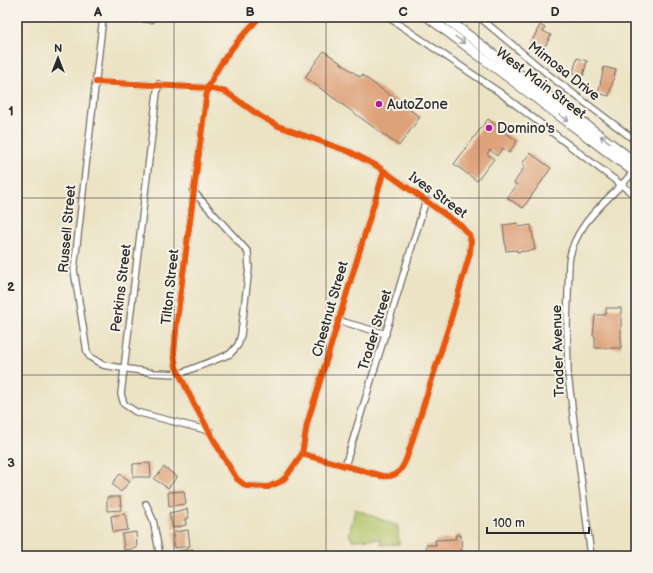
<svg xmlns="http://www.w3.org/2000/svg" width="653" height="573" viewBox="0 0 653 573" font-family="'Balsamiq Sans',sans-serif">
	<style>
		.green { fill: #afc165; stroke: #6d7648 }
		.building { fill: #dea27a }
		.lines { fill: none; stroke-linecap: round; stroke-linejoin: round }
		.street-casing { stroke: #6f6b61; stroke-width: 8 }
		.primary-casing { stroke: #6f6b61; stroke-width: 11 }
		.street { stroke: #fff; stroke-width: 5.5 }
		.primary { stroke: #fff; stroke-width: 9 }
		.cycleway-casing { stroke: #f7f3e8; stroke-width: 8 }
		.cycleway { stroke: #e8590c; stroke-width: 6 }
		.oneway { stroke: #a0a0a0 }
		.grid { fill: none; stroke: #2b2b2b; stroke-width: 1; stroke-opacity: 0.55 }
		.poi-dot { fill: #b5179e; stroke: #f7f3e8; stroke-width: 1.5 }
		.labels { text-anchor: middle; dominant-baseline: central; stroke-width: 4; stroke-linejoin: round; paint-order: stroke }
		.street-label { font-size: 14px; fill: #2b2b2b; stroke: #f7f3e8 }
		.poi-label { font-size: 14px; fill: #2b2b2b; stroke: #f7f3e8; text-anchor: start }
		.neatline { fill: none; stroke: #2b2b2b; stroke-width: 1.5 }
		.grid-label { font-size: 13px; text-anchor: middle; font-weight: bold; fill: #2b2b2b }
	</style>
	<rect width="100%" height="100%" fill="#f7f3e8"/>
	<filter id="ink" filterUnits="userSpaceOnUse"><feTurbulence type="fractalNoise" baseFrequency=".025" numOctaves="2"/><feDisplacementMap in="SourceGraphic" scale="8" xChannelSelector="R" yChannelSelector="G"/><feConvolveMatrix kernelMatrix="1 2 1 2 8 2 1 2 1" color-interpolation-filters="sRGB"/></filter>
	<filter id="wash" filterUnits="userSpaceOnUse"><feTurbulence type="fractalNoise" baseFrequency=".012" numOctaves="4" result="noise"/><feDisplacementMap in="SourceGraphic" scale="16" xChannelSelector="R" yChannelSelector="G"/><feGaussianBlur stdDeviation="0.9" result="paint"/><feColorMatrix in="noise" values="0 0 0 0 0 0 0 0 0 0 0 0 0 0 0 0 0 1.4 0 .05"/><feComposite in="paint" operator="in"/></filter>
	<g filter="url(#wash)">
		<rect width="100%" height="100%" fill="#ece3c5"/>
		<!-- green -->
		<path class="green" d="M355 509 398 526 399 544 381 545 380 539 352 540 349 534Z"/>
		<g id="blocks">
			<!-- building -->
			<path class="building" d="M143 17H154L153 23 142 22Z
				M540 25 545 28 543 31 551 35 543 50 531 43Z
				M324 51 360 77 362 75 420 117 399 146 305 77Z
				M577 58 587 61 583 76 573 73Z
				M604 67 616 70 609 96 598 93Z
				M488 119 517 141 509 153 503 148 497 156 490 150 487 154 494 159 477 181 454 164Z
				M530 153 551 168 523 208 507 198 517 185 514 183 525 166 522 164Z
				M518 223 519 227 531 225 535 250 517 252V250L506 251 503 225Z
				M606 308H621V348H595V336H593L595 315H606Z
				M150 463 151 477H133V464Z
				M164 467 177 477 168 488 154 479Z
				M120 474 130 481 121 492 112 484Z
				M184 491 186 504 169 506 168 492Z
				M107 497H120L121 510 107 511Z
				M187 509 189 518 185 519 186 525 173 528 169 513Z
				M125 514 128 530 113 532 111 516Z
				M188 530 190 546 175 548 173 532Z
				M136 532 137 548 124 550 122 534Z
				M455 535H461L462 556 427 555 426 545H436L435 540 456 539Z
				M193 549 194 556H179L178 551Z
				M140 553 141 556H126L125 555Z"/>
		</g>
	</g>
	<g filter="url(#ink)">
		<use href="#blocks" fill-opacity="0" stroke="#6f6b61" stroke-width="1"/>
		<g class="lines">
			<!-- street casing -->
			<g class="street-casing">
				<path id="street" d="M103 17 74 270 87 352 90 357 103 365 154 373 179 374 230 354 238 345 241 335 249 268 248 252 193 191
					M260 17C239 38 217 63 207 91L177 320 174 353 176 367 194 404 224 458 237 479 246 486 268 487 280 482 286 477 302 454 307 424 384 171
					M388 17 499 92 636 196
					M479 17 550 76 636 141
					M96 82 209 88 226 92 260 116 278 126 350 152 377 166 461 226 469 235 471 241 470 253 448 329 407 457C402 470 397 478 382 476L302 454
					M158 84 121 394 124 404 136 412 210 431
					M340 321 386 334
					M345 466 426 200
					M146 504 153 520 160 556
					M591 556 568 375 567 326 569 262C574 222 611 199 635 170"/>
			</g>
			<!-- primary casing -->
			<g class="primary-casing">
				<path id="primary" d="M428 17 636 173
					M444 17 636 163"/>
			</g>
			<!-- street -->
			<use href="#street" class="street"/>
			<!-- primary -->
			<use href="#primary" class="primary"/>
			<!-- cycleway casing -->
			<g class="cycleway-casing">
				<path id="cycleway" d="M260 17C239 38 217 63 207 91L177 320 174 353 176 367 194 404 224 458 237 479 246 486 268 487 280 482 286 477 302 454 307 424 384 171
					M96 82 209 88 226 92 260 116 278 126 350 152 377 166 461 226 469 235 471 241 470 253 448 329 407 457C402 470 397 478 382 476L302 454"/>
			</g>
			<!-- cycleway -->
			<use href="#cycleway" class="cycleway"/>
		</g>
		<!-- one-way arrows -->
		<defs><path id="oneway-shaft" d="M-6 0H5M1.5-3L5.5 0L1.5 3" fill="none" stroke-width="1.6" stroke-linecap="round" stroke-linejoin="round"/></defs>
		<g class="oneway">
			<use href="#oneway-shaft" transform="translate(460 40) rotate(36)"/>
			<use href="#oneway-shaft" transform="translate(564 118) rotate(37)"/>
			<use href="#oneway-shaft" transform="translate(605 139) rotate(-143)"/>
		</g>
	</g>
	<!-- grid -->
	<path class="grid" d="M174 17V556M326 17V556M479 17V556M17 198H636M17 375H636"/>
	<!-- markers -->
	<g class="poi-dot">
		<circle cx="379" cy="104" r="4"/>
		<circle cx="489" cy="128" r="4"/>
	</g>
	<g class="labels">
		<!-- street labels -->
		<g class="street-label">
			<text transform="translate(564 71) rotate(38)">Mimosa Drive</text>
			<text transform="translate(541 83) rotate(37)">West Main Street</text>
			<text transform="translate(438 195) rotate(36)">Ives Street</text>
			<text transform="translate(67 229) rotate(-85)">Russell Street</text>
			<text transform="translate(170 287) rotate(-84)">Tilton Street</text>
			<text transform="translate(121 288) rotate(-83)">Perkins Street</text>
			<text transform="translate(330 309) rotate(-74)">Chestnut Street</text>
			<text transform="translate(375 330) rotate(-73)">Trader Street</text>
			<text transform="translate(558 351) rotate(-92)">Trader Avenue</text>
		</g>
		<!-- poi labels -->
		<g class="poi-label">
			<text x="387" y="104">AutoZone</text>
			<text x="497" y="128">Domino's</text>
		</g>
	</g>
	<!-- margin -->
	<rect width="653" height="573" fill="none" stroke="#f7f3e8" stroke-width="44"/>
	<!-- north arrow -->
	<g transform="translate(58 58)" stroke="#f7f3e8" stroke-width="3" paint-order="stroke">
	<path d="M0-3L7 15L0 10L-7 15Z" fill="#2b2b2b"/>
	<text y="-6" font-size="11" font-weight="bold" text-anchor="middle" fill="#2b2b2b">N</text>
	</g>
	<!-- scale -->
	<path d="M487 527v6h102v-6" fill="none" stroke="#2b2b2b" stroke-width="2"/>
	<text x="493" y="527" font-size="12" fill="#2b2b2b" stroke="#f7f3e8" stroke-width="3" paint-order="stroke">100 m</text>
	<rect x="22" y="22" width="609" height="529" class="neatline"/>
	<g class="grid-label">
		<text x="98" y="16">A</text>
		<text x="250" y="16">B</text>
		<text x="403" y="16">C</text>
		<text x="555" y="16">D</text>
		<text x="11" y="115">1</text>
		<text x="11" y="291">2</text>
		<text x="11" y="467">3</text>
	</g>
</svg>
